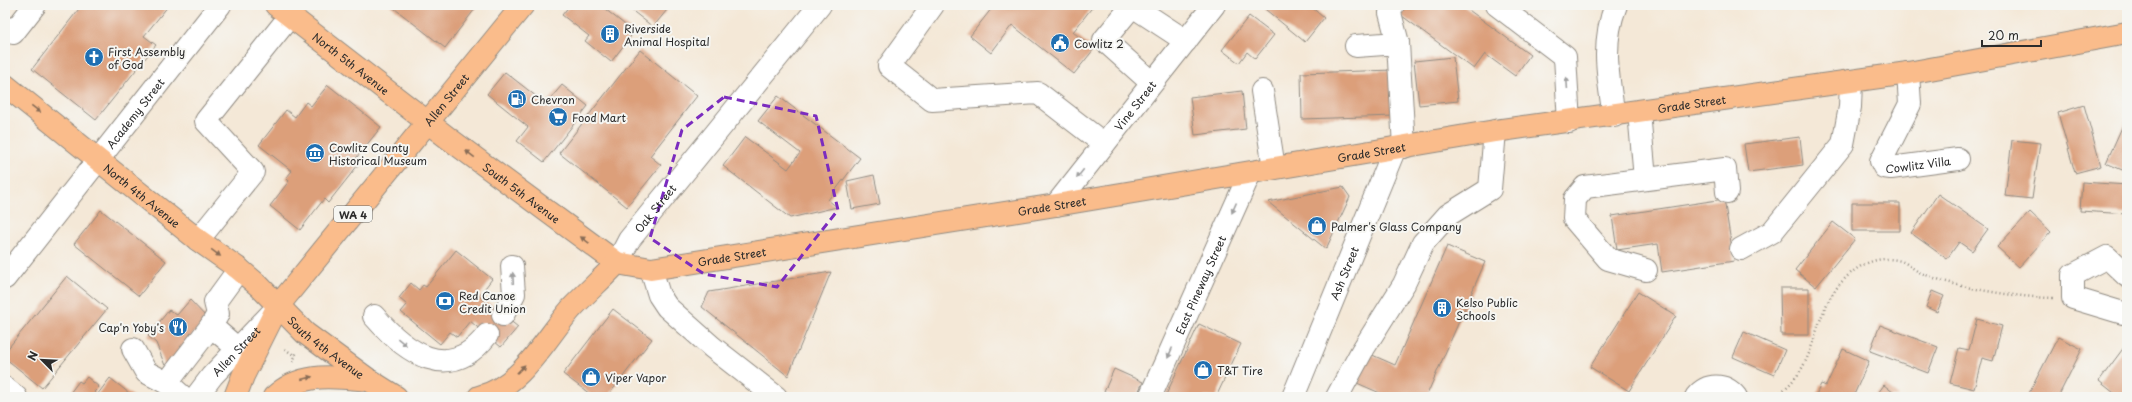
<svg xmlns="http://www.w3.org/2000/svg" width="2132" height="402" viewBox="0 0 2132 402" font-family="'Playpen Sans',sans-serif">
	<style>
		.building { fill: #dc9f7a }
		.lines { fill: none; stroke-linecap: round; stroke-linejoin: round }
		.minor-casing { stroke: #908a81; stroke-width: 24 }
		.major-casing { stroke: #908a81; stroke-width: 24 }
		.path { stroke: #908a81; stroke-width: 2.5; stroke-dasharray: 1 3; stroke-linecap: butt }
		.minor { stroke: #fff; stroke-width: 22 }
		.major { stroke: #fabc8b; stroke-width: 22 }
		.oneway { fill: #a0a0a0 }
		.oneway2 { fill: #886c56 }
		.marked { fill: none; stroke: #7b2cbf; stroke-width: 3; stroke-dasharray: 8 5; stroke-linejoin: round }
		.labels { text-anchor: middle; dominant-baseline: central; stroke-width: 4; stroke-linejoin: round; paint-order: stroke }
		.shield { fill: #f6f6f2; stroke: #686867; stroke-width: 1 }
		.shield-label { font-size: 10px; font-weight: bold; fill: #2b2b2b }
		.poi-label { font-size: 11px; fill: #2b2b2b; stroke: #f6f6f2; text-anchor: start }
		.street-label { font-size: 11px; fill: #2b2b2b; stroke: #f6f6f2 }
	</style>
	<rect width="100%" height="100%" fill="#f6f6f2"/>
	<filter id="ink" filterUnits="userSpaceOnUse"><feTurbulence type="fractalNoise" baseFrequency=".025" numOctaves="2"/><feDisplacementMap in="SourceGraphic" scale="8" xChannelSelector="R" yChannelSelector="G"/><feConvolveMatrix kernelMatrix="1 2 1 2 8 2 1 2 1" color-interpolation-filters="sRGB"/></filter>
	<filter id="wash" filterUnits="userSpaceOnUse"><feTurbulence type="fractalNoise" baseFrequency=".012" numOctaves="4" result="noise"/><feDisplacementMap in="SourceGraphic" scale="16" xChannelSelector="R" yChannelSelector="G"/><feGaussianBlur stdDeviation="0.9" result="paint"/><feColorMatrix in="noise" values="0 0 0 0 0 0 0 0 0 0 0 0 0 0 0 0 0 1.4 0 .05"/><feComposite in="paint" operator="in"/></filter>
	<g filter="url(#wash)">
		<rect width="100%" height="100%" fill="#f4e8d7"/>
		<g id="blocks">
			<!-- building -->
			<path class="building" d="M82 5H169L144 36 156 45 96 120 32 69Z
				M390 5H478L445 48Z
				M570 5H600L634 32 611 62 585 41 589 36 562 15Z
				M625 5H671L653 27Z
				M988 5H1094L1073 32 1094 49 1074 74 1012 25 991 53 970 36 992 8Z
				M1260 5H1309L1324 18 1305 42Z
				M1404 5H1462L1530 55 1515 76 1485 54 1474 69 1398 13Z
				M1249 16 1274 35 1255 59 1247 52 1239 63 1222 50Z
				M640 50 697 96 650 156 661 165 627 207 559 153Z
				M1453 57 1458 101 1419 105 1414 61Z
				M1394 70 1395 116 1302 119 1301 73Z
				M505 72 546 104 562 85 588 106 544 162 517 141 528 127 487 94Z
				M328 85 381 127 353 162 358 165 328 203 324 199 300 230 270 206 289 181 286 178 292 171 259 145 286 110 295 117 306 102 311 106Z
				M1242 91 1246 129 1195 135 1190 97Z
				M778 96 860 158 828 200 837 207 790 218 723 166 745 137 788 169 800 153 758 121Z
				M2084 105 2101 166 2075 173 2058 113Z
				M2127 116V172L2106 163Z
				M1800 137 1803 165 1748 172 1744 144Z
				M2012 140 2040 143 2032 199 2005 196Z
				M874 175 880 204 852 209 847 181Z
				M2082 182 2127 185V214L2080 211Z
				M1343 187 1350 197 1326 249 1268 202Z
				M1938 194 1988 229 1972 251 1959 242 1947 259 1911 233Z
				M1724 199 1734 261 1662 272 1658 244 1617 250 1612 216Z
				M1852 203H1900V231H1852Z
				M101 210 166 261 139 296 74 244Z
				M2030 212 2051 232 2019 267 1997 247Z
				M1833 222 1855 239 1816 287 1795 270Z
				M1447 246 1485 262 1426 397H1389L1357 383 1370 354 1395 365Z
				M456 250 492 279 479 296 518 327 501 347 470 321 457 337 450 332 440 344 401 312 407 305 399 298 411 283 419 290 423 285 426 287Z
				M831 272 788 376 702 307 709 292Z
				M67 276 107 309 42 388 5 358V352Z
				M1780 288H1809V335H1781Z
				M1932 291 1944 296 1937 312 1926 307Z
				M1638 292 1676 316 1629 391 1590 367Z
				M190 300 207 318 166 368 156 343 148 336 169 310 177 315Z
				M613 309 652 339 607 397H594L563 374Z
				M1977 319 2002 326 1993 361 1982 358 1974 389 1950 383 1959 348 1969 350Z
				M1199 324 1241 344 1216 397H1165Z
				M1880 325 1938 347 1928 373 1870 351Z
				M1744 332 1785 350 1774 375 1733 357Z
				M2058 337 2082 349 2058 397H2027Z
				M2125 346 2127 348V397H2119L2099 381Z
				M1843 349 1869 361 1853 397H1815L1821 384 1826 386Z
				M1114 369 1143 382 1136 397H1115L1104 392Z
				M87 377 99 387 94 392 97 395 110 378 134 397H67L79 381 82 383Z
				M1884 385 1899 397H1875Z"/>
		</g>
	</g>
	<g filter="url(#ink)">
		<use href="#blocks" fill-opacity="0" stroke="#908a81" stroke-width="1"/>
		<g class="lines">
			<!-- minor casing -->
			<g class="minor-casing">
				<g id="minor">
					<path d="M933 5 889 66 932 100 1038 93 1104 144"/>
					<path d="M1131 5 1186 41"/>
					<path d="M1393 5 1390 13 1398 43"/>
					<path d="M1497 5 1565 57 1569 122"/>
					<path d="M1132 6 1104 40 1152 83"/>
					<path d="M5 27 13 33 35 5"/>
					<path d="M1356 46 1398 43 1404 147"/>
					<path id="s1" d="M1908 73 1910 104 1881 161 1884 167 1891 168 1958 159"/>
					<path d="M1262 91 1274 168"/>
					<path d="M1639 112 1645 179"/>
					<path d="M1614 116C1608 77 1601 43 1616 5"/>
					<path id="s2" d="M1056 205 1214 5"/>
					<path d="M198 240 253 172 206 121 290 16"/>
					<path d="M1741 249 1772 232 1843 144 1850 107 1851 81"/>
					<path id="s3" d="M617 263 629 240 820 5"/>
					<path d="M651 269 659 295 667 307 712 347 776 397"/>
					<path d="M1646 270 1608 259 1574 219 1575 199 1585 187 1725 169 1727 192"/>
					<path d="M2127 276 2107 257 2073 275V298L2123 313 2127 312"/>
					<path id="s4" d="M5 278 220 5"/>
					<path d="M503 315 514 294 512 266"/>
					<path d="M374 316C406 353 449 384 487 335"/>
					<path d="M211 326 218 314 215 302 239 269"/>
					<path d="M133 349 146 372 167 383"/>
					<path d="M5 388 16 397"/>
					<path d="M183 397 167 383 211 326 238 349"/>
					<path id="s5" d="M196 397 212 376 271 314"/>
					<path id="s6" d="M1150 397 1250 173"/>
					<path id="s7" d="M1293 397 1395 148"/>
					<path d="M1337 397 1362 351 1404 284 1423 243 1448 215 1490 189 1495 131"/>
					<path d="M1696 397C1707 383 1725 383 1736 397"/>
				</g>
			</g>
			<!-- major casing -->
			<g class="major-casing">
				<g id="major">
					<path id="s8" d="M276 5 448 138 617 263 651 269 1056 205 1495 131 1908 73 2127 33"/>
					<path id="s9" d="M5 85 198 240 239 269 259 286 305 333 369 380 396 397"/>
					<path id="s10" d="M235 397 243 376 278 306 523 5"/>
					<path d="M274 397C301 371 334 377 368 380"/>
					<path d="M479 397C521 387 545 339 571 309 586 293 602 279 617 263"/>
				</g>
			</g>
			<!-- path -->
			<path class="path" d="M285 349 295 356
				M293 362 297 351
				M1774 397C1814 370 1809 340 1828 302 1842 275 1869 252 1901 261 1907 263 1913 269 1919 272 1930 277 1943 281 1954 284 1986 292 2020 297 2053 298"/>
			<!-- minor -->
			<use href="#minor" class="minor"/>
			<!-- major -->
			<use href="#major" class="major"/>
		</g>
		<!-- one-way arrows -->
		<defs><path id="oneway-solid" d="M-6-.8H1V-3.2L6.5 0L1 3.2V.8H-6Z"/></defs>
		<g class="oneway">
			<use href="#oneway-solid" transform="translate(1567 83) rotate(-94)"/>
			<use href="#oneway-solid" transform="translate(1080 174) rotate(128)"/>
			<use href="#oneway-solid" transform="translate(1234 208) rotate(114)"/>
			<use href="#oneway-solid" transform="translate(513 278) rotate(-93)"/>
			<use href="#oneway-solid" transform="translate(402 342) rotate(39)"/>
			<use href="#oneway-solid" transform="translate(1170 353) rotate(114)"/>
		</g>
		<g class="oneway2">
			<use href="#oneway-solid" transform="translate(36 109) rotate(38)"/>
			<use href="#oneway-solid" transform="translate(470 154) rotate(-143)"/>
			<use href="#oneway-solid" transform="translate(585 240) rotate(-144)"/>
			<use href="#oneway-solid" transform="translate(216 253) rotate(36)"/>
			<use href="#oneway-solid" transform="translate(521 369) rotate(-46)"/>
			<use href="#oneway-solid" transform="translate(307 378) rotate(-14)"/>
		</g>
	</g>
	<!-- marked area -->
	<path class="marked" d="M724 97 816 116 838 210 777 287 704 274 650 238 682 130Z"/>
	<!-- icons -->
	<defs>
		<g id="building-disc" transform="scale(1)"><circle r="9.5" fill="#1f6fb2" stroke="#f6f6f2"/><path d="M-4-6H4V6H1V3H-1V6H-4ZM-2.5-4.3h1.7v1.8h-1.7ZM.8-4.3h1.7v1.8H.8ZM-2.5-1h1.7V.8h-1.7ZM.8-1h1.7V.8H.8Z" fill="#fff"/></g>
		<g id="civic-disc" transform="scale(1)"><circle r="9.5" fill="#1f6fb2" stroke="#f6f6f2"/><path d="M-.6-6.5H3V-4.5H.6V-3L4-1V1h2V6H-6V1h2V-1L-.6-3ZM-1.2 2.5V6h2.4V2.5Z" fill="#fff"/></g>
		<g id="church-disc" transform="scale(1)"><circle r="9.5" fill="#1f6fb2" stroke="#f6f6f2"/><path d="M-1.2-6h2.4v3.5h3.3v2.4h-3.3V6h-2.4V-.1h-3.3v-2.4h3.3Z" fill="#fff"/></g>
		<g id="fuel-disc" transform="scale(1)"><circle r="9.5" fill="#1f6fb2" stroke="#f6f6f2"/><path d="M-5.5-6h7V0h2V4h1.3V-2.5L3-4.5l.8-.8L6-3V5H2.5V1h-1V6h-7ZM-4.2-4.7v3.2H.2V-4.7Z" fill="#fff"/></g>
		<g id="supermarket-disc" transform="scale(1)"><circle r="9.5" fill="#1f6fb2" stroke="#f6f6f2"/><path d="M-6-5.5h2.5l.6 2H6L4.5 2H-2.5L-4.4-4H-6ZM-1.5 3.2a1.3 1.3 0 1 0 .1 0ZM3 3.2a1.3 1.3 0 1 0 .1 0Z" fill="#fff"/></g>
		<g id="museum-disc" transform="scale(1)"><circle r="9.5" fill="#1f6fb2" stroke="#f6f6f2"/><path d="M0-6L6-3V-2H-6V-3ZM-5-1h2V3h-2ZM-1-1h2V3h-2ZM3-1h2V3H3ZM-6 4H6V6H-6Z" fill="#fff"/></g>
		<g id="shop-disc" transform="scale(1)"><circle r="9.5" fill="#1f6fb2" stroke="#f6f6f2"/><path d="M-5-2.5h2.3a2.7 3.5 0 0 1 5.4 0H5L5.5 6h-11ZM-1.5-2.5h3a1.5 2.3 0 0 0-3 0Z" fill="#fff"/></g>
		<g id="bank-disc" transform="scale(1)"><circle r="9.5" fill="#1f6fb2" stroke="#f6f6f2"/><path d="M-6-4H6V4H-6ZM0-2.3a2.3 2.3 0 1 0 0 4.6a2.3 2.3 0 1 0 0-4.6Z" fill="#fff"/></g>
		<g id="restaurant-disc" transform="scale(1)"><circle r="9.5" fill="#1f6fb2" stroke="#f6f6f2"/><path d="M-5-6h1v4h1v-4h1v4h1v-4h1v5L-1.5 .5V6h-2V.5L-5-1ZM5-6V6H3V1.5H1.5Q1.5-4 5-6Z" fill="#fff"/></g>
	</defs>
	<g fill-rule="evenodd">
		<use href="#building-disc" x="610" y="34"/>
		<use href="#civic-disc" x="1060" y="43"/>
		<use href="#church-disc" x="94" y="57"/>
		<use href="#fuel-disc" x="517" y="99"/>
		<use href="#supermarket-disc" x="558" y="117"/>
		<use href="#museum-disc" x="315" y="153"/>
		<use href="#shop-disc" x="1317" y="226"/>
		<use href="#bank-disc" x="445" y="301"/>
		<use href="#building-disc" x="1442" y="308"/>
		<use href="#restaurant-disc" x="178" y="327"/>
		<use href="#shop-disc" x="1203" y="370"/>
		<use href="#shop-disc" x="591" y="377"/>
	</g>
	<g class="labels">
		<!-- shield labels -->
		<rect class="shield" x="334" y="206" width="38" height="16" rx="3"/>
		<g class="shield-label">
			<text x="353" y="214">WA 4</text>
		</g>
		<!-- poi labels -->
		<g class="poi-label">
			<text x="624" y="28">Riverside<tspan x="624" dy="13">Animal Hospital</tspan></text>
			<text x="1074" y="43">Cowlitz 2</text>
			<text x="108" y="51">First Assembly<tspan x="108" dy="13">of God</tspan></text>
			<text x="531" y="99">Chevron</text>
			<text x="572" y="117">Food Mart</text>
			<text x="329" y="147">Cowlitz County<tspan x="329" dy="13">Historical Museum</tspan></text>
			<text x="1331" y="226">Palmer's Glass Company</text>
			<text x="459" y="295">Red Canoe<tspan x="459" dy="13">Credit Union</tspan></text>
			<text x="1456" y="302">Kelso Public<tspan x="1456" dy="13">Schools</tspan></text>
			<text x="164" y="327" text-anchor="end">Cap'n Yoby's</text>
			<text x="1217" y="370">T&amp;T Tire</text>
			<text x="605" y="377">Viper Vapor</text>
		</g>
		<!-- street labels -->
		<g class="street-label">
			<text stroke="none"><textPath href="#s8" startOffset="95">North 5th Avenue</textPath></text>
			<text stroke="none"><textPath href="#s10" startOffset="367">Allen Street</textPath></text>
			<text stroke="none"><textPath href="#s8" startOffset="1516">Grade Street</textPath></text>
			<text stroke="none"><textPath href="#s2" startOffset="127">Vine Street</textPath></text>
			<text stroke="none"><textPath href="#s4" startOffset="210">Academy Street</textPath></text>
			<text stroke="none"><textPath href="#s8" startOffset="1192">Grade Street</textPath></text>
			<text stroke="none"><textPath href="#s1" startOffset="136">Cowlitz Villa</textPath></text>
			<text stroke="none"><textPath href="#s8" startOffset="309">South 5th Avenue</textPath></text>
			<text stroke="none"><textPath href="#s9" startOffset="176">North 4th Avenue</textPath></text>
			<text stroke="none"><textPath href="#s8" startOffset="868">Grade Street</textPath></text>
			<text stroke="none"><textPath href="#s3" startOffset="67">Oak Street</textPath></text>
			<text stroke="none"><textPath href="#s8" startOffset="544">Grade Street</textPath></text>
			<text stroke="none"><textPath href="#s7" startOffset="134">Ash Street</textPath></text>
			<text stroke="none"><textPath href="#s6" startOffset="123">East Pineway Street</textPath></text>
			<text stroke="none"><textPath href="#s9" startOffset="415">South 4th Avenue</textPath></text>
			<text stroke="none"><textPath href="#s5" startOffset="61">Allen Street</textPath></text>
		</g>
	</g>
	<!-- margin -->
	<rect width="2132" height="402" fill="none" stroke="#f6f6f2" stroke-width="20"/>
	<!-- north arrow -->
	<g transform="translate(42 360) rotate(294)" stroke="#f6f6f2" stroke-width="3" paint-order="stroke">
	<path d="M0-3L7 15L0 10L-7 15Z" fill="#2b2b2b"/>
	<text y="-6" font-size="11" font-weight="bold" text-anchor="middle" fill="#2b2b2b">N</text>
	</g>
	<!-- scale -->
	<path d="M1982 40v6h59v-6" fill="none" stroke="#2b2b2b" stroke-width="2"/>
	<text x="1988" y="40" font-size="12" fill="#2b2b2b" stroke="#f6f6f2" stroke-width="3" paint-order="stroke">20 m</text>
</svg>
